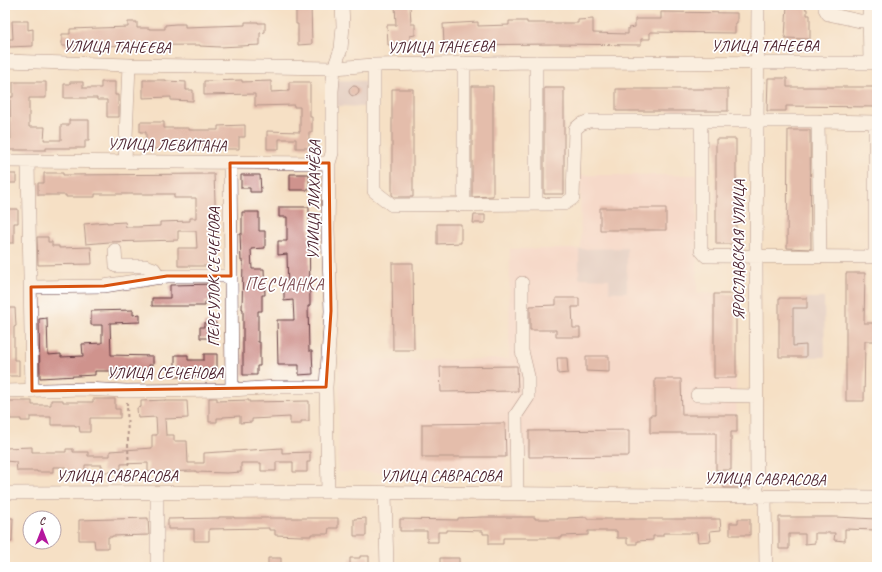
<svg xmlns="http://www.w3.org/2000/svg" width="882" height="572" viewBox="0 0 882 572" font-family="Caveat,sans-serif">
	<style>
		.built { fill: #f7d0ce }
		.industrial { fill: #d2bec4 }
		.building { fill: #cf938d }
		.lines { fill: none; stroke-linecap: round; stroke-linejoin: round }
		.minor-casing { stroke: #643c42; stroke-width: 14 }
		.path { stroke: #643c42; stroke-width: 2; stroke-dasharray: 3 3; stroke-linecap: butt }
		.minor { stroke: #fff; stroke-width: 13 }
		.marked { fill: none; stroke: #d8530f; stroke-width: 3; stroke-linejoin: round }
		.labels { text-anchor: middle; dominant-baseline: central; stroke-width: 3.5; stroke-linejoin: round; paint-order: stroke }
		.street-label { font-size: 16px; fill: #4a1f2b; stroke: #fff }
		.neighbourhood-label { font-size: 17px; letter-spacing: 1px; fill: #79484d; stroke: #fff }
	</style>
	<rect width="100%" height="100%" fill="#fff"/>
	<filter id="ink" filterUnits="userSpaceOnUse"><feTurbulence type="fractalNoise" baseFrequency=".025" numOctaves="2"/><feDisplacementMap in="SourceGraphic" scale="8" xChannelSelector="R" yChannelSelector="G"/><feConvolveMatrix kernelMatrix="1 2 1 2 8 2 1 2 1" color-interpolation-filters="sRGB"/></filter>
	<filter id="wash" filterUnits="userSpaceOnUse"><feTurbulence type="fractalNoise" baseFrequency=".012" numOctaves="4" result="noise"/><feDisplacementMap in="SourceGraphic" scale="16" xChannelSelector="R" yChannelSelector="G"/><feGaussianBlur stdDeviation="0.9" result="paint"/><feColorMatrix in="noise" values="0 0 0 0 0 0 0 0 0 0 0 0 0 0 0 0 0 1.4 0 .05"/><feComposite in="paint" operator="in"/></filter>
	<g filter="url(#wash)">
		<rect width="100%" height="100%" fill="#f5e0c5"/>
		<!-- built -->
		<path class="built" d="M580 175H697V293L714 294V378H736L737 432H728V441H731V470L528 471V457H506L505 473 338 472 340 361 509 359 510 249H579L580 278 627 249H581Z"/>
		<!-- industrial -->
		<path class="industrial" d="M336 80 366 81V107L336 106Z
			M627 248V292H609V279L579 278V249Z
			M779 298H824L825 357H779Z"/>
		<g id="blocks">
			<!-- building -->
			<path class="building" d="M296 5H311L312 44 298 45V24H296Z
				M395 5H410L411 24H415V35L410 36V44L388 45 387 25H396Z
				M787 5H805V9H807V15H810V39L785 38Z
				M661 12 737 13V23H735V33L650 32V39H641V45L557 44 444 45 443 24 478 22V26L509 25V21H527V23H578V20L593 19V33L628 34V28L635 27V19H661Z
				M12 21H28V30L33 29V46L9 47V39H13Z
				M128 22H137V28H149V29H165V25L176 24H185V27L245 25V22H258V23H265V32L260 33V45L220 47 200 46V45L62 46V34H70V29L128 27Z
				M768 78H787V87H877V107L786 106V111H767Z
				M143 80H166V81L186 82V90H193V101L171 100V97L143 98Z
				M242 80V82L271 81V92L289 91V82H310V117H312V132H309V148H296V139H279V149H267V131L300 132V107H294V105L255 106V94L204 95V81Z
				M13 82H46V98H29V127H45L44 140H61V125H69V120H89V140H85V148H46V150H6V140L11 139 10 97H13Z
				M70 82H83V88H101V82H115V95H118V105H119V117H107V100H97V98H64V84H70Z
				M349 91a5 5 0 1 1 10 0a5 5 0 1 1-10 0Z
				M472 86H493V196L472 197Z
				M544 88H564V194H544Z
				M392 89H413V197H395L392 195Z
				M616 89H728V111H616Z
				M140 122H164V128H189V130H218V126L245 125V137H239V149H146V132H140Z
				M788 130H810L811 249 787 248Z
				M716 139H736V244H716Z
				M44 173H63V175L214 174 216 228H212V244H214V252H212V266H178V248H197L196 231H178V240L109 242 86 244 84 224 107 222V223L125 222 126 227H137L160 226V222L190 221V218H196V198H174V194H95V197H66V195H38V183H44Z
				M5 174H16V183H5Z
				M290 174H309V190H290Z
				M241 175H260L261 192H250V188H241Z
				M279 207H309L310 306H308L309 351H312L313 374 299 375V365H278L277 320H294L293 300 284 301V291H288L287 254 278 255V241H287V217H279Z
				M600 208H666V230H600Z
				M5 209H18V223H14V243H5Z
				M242 212H259V231H265V248L251 249 252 269H264L265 295H262V311H258V342H260V366H257V375H243V309H242L243 261H241L240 234H242Z
				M474 215H485V223H473Z
				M437 224H461V243L437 244Z
				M37 237H48V242H52V246H59V248L91 247 92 264 38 265Z
				M392 263H413L414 350H393Z
				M846 273H865L864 323H877V341H865L864 401H846Z
				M216 284 217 298 209 299V302H205V306H152V298H170V285Z
				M714 294H736V378H714Z
				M556 298H579V307H572L573 328H580V337H556V330H530V306L556 305Z
				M779 298H807V308H793V346L806 345V357H779Z
				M5 308H15L16 326 14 327V360H19V376H5Z
				M133 310V315L140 314V322L110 323 111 355 153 356V365H149V377H111V371H95V375L40 378 39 319 47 318 48 355 61 354V357L83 356 82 344 102 343V325H91V311Z
				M204 323H216V338H200V327H204Z
				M204 354H217V376L175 377V355H188V360H204Z
				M586 356H609V372L586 371Z
				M557 358H567L568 373 558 374Z
				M517 366 518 391 441 392 440 367Z
				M655 379H681L682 415H737V432H731V470H716V433H650V415H655Z
				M209 398H217V401L249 400V402L309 401V421H301V424H290V417L252 419V422L240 423V416L223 417V418H217V422H209Z
				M93 399H115V409H120V418H90V432H80L79 426H75V425H51V417H30V421H21V419H10L9 401H32V405H51V400H63V402H93Z
				M165 400V401H187L188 418 165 419 166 435H174V441H187L188 463H204V453L282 448V453L310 452V462H307V472H293V462H276V471H261V463H241V472L227 473 196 472V471L148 472V463L121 464V469H115V472H102V465H85V472L66 474V467H53V472H37V471H17L16 462 5 461V448L32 447V452H66V449H73V452H88V456H110V451L152 448V435H157L156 417 138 418 137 408 141 407V401Z
				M505 423 506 457H422V424Z
				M629 430V456L529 457V431Z
				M724 479H747V488H724Z
				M219 517H234V518H338V528H329L328 534H311V536H301L275 535V530H269V528L209 529V541H194V529H168V519L219 518Z
				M483 517H535V519H568V518L587 517V519H720L721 530 710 531 711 541 698 542 697 533H663V536H653V540L637 541V544H627V538H617V531H588V535L562 536V538H503V544H489V534H483V531L447 530V532H438V542H427V531H400V519L458 520V518Z
				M779 517H836L877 519V530L845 529V541L834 540 835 533H815V543L805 544V534H789V549H779Z
				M5 518H13L12 542H5Z
				M148 518 149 535 112 536V537H108V548H95L94 540H79V520Z
				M366 518V536H354V519Z
				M738 519H750V535H730V523H738Z
				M360 556H369V567H350V558H360Z
				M268 558H281V567H268Z
				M440 558H459V567H440Z"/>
		</g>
	</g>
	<g filter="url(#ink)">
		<use href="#blocks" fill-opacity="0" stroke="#643c42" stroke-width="1"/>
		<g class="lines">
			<!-- minor casing -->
			<g class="minor-casing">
				<path id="minor" d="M825 5V9L828 14 860 21H869
					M869 5 870 63
					M5 61 129 65 334 68 374 65 536 62 877 63
					M536 62V204
					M374 65V191L392 205 564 204 573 198 575 129 581 124 589 121H818L877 122
					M701 121V250L706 256 875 257V122
					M818 121 820 256
					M5 161 329 163
					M125 161 129 65
					M28 162 32 391
					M230 163 232 390
					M464 205V63
					M115 250 116 266H145L154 269 160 278
					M31 287 104 286 167 276H231
					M5 391 84 389 126 391 232 390 277 387H326
					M697 395 756 396
					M328 492 326 387 331 311 328 229 329 163 332 153V91L334 68 341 49 343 26 342 5
					M5 493 328 492 877 497
					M157 493V567
					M385 493 387 567
					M517 493 516 415 528 397V376L522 351V283
					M757 496 756 256 758 5
					M765 496 766 567"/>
			</g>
			<!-- path -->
			<path class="path" d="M127 402 129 482"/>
			<!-- minor -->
			<use href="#minor" class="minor"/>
		</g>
	</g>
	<!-- marked area -->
	<path d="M0 0H882V572H0ZM230 163H329L331 311 326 387 32 391 31 287 104 286 167 276H231Z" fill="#f5e0c5" fill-opacity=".55" fill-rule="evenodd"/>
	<path class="marked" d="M230 163H329L331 311 326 387 32 391 31 287 104 286 167 276H231Z"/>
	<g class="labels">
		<!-- street labels -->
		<g class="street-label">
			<text x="765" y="46">УЛИЦА ТАНЕЕВА</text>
			<text transform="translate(117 47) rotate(1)">УЛИЦА ТАНЕЕВА</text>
			<text transform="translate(441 47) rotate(-1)">УЛИЦА ТАНЕЕВА</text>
			<text transform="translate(167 145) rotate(1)">УЛИЦА ЛЕВИТАНА</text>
			<text transform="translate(314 200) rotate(-89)">УЛИЦА ЛИХАЧЁВА</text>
			<text transform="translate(739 250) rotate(-90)">ЯРОСЛАВСКАЯ УЛИЦА</text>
			<text transform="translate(214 277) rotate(-90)">ПЕРЕУЛОК СЕЧЕНОВА</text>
			<text x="165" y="373">УЛИЦА СЕЧЕНОВА</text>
			<text x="117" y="476">УЛИЦА САВРАСОВА</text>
			<text x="441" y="476">УЛИЦА САВРАСОВА</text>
			<text transform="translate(765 479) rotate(1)">УЛИЦА САВРАСОВА</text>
		</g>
		<!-- neighbourhood labels -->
		<g class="neighbourhood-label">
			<text x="285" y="284">ПЕСЧАНКА</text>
		</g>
	</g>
	<!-- margin -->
	<rect width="882" height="572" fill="none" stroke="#fff" stroke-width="20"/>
	<!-- north arrow -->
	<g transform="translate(42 530)"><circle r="19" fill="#ffffff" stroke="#b7a5aa"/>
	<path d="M0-3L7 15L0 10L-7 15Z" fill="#b5179e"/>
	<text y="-6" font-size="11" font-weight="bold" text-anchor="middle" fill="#4a1f2b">С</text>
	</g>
</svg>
